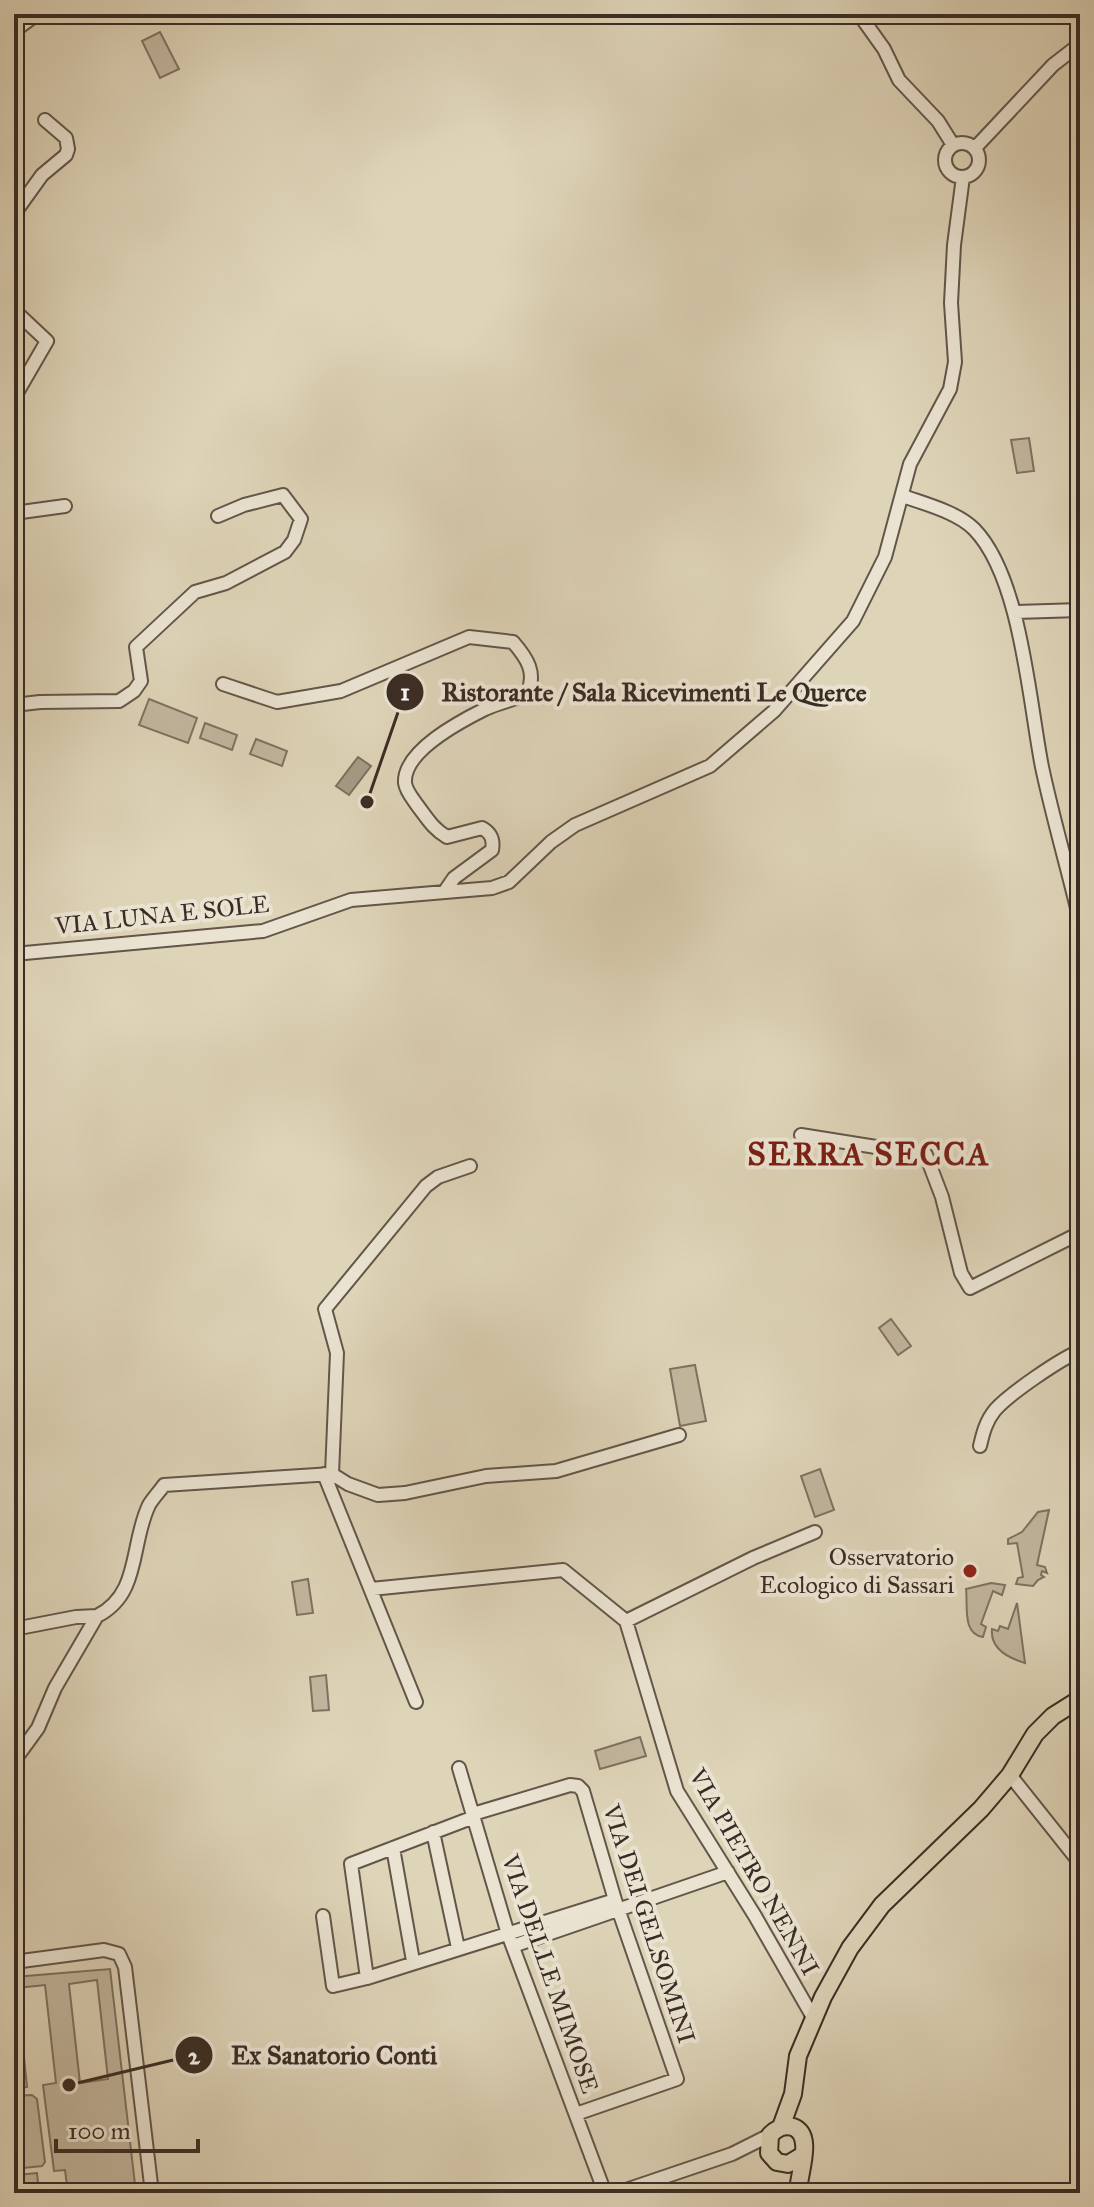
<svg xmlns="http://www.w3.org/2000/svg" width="1094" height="2207" viewBox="0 0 1094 2207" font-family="'IM FELL Great Primer',serif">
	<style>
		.green { fill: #c2b79f; stroke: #7e7262; stroke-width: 2; fill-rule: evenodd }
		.water { fill: #a69b86; stroke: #7b6f5f; stroke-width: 2 }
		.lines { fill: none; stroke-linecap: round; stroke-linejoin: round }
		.minor-casing { stroke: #635649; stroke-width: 16 }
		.major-casing { stroke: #3a2c24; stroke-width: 20 }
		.minor { stroke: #eae3d1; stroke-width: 12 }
		.major { stroke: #ded4b8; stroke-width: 16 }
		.poi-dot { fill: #8f2418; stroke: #eae3d1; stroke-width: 3 }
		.labels { text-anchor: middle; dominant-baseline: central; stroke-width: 8; stroke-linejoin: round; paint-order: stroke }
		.street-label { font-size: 24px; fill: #3a2c24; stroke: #eae3d1 }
		.poi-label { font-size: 24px; fill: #3a2c24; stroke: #eae3d1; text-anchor: end }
		.district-label { font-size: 32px; font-weight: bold; letter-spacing: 2px; fill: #7a1f14; stroke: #eae3d1 }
		.leader { fill: none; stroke: #3a2c24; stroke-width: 3 }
		.callout-dot { fill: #3a2c24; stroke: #eae3d1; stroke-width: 3 }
		.mark-label { font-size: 24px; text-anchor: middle; font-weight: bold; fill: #fff }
		.callout-label { font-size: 26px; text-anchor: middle; font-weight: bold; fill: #3a2c24; stroke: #eae3d1; stroke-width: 8; stroke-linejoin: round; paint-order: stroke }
	</style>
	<rect width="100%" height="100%" fill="#ded4b8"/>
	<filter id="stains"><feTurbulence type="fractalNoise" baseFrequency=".0025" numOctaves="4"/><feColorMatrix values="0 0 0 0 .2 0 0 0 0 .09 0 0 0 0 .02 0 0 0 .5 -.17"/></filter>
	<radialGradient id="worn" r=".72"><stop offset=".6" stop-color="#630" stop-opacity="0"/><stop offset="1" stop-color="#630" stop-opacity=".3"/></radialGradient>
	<!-- green -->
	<path class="green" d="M160 32 179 69 160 78 142 41Z
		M1029 438 1034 471 1017 473 1011 440Z
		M149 699 197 718 188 743 139 725Z
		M205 723 237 735 232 750 200 738Z
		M256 739 287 751 282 766 250 754Z
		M891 1319 911 1346 898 1355 879 1328Z
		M695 1365 706 1421 680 1426 670 1369Z
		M820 1469 834 1510 815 1517 801 1476Z
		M1049 1510 1037 1565 1045 1567 1047 1573 1042 1571 1041 1575 1044 1577 1038 1580 1033 1586 1016 1584 1018 1578 1023 1577 1017 1543 1008 1544V1539L1022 1532 1038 1512Z
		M308 1579 313 1613 297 1615 292 1582Z
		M991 1583 1005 1585 1002 1595 993 1591 981 1624 986 1627 983 1637C962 1634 968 1606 966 1589Z
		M1017 1603 1025 1663C1008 1658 990 1649 992 1629L998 1631 1000 1626 1008 1629Z
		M326 1675 329 1710 313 1711 310 1677Z
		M640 1737 646 1756 600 1769 595 1751Z
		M110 1969 136 2193H68L65 2170 54 2171 43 2085 56 2083 45 1985 17 1988 27 2087 14 2089V1977ZM97 1980 108 2079 80 2083 69 1984Z
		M32 2095 37 2099 45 2162 42 2166 14 2169V2096Z
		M37 2173 39 2193H18L16 2175Z"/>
	<!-- water -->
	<path class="water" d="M358 757 371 766 349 795 336 786Z"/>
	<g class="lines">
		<!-- minor casing -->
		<g class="minor-casing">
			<path id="minor" d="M859 14 884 49 899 80 938 121 953 145
				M14 31 37 14
				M945 160a17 17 0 1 1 34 0a17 17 0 1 1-34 0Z
				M975 148 1053 65 1080 44
				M14 214 42 175 66 155 68 149 66 138 45 120
				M14 310 47 341 14 398
				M903 496C925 504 957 512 974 529 1021 577 1029 701 1042 767 1053 819 1068 869 1080 921
				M14 513 65 506
				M1014 612 1080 610
				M223 684 277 702 341 691 469 637 513 642C527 658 537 673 527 694 513 700 498 703 485 709 461 721 403 751 405 783 406 791 413 799 417 805 427 818 433 829 447 837L482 828C491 833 494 839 492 850L454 878 445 891
				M14 705 40 702 119 701 134 691 141 681 136 647 195 592 226 583 285 552 294 540 301 519 283 495 244 505 218 516
				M14 954 263 931 351 900 492 888 509 882 551 842 575 825 710 766 774 711 853 621 885 557 910 464 950 389 955 362 951 303 954 245 963 177
				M801 1135 926 1155 942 1197 961 1273 970 1288 1080 1233
				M980 1446C983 1433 986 1421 995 1410 1009 1394 1060 1359 1080 1351
				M324 1474 416 1702
				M332 1474 348 1484 378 1495 405 1493 486 1476 556 1471 679 1435
				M371 1589 563 1570 626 1621 677 1791 755 1916 814 2019
				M626 1621 753 1558 815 1532
				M14 1629 76 1617 97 1616
				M14 1761 38 1728 55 1688 97 1616C141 1594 130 1544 149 1505 153 1498 160 1491 164 1485L332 1474 337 1353 325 1309 426 1186 438 1177 470 1166
				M459 1768 508 1934 605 2193
				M1010 1775 1080 1863
				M473 1814 570 1785 578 1786 583 1791 615 1900 677 2079 576 2114
				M474 1817 351 1864 367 1978 615 1900
				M433 1832 458 1948
				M393 1848 413 1961
				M323 1916 333 1986 367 1978
				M513 1946 728 1872
				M14 1962 104 1950 119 1954 125 1967 152 2193
				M617 2193 732 2154 770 2135"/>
		</g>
		<!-- major casing -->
		<g class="major-casing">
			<path id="major" d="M781 2127 793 2094 798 2056 823 1997 850 1948 882 1905 981 1809 1010 1775 1035 1734 1053 1716 1080 1699
				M798 2193C798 2174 815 2135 793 2127 783 2124 776 2129 770 2135L769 2153 777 2162 788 2164 803 2155"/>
		</g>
		<!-- minor -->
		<use href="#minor" class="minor"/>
		<!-- major -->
		<use href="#major" class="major"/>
	</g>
	<!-- markers -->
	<circle class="poi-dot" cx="970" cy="1571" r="8"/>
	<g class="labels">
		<!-- street labels -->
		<g class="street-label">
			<text transform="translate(162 915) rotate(-6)">VIA LUNA E SOLE</text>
			<text transform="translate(754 1872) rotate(60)">VIA PIETRO NENNI</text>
			<text transform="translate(649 1924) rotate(72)">VIA DEI GELSOMINI</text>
			<text transform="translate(550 1974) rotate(71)">VIA DELLE MIMOSE</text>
		</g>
		<!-- poi labels -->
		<g class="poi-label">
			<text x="954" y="1557">Osservatorio<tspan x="954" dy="28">Ecologico di Sassari</tspan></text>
		</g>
		<!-- district labels -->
		<g class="district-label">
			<text x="869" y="1154">SERRA SECCA</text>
		</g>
	</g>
	<!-- callouts -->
	<path class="leader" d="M367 802L405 692M69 2085L194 2055"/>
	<g class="callout-dot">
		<circle cx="367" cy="802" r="8"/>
		<circle cx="69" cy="2085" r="8"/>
		<circle cx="405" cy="692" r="20"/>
		<circle cx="194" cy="2055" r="20"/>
	</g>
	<g class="mark-label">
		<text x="405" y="700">1</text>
		<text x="194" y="2064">2</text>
	</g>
	<g class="callout-label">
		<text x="654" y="701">Ristorante / Sala Ricevimenti Le Querce</text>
		<text x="334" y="2064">Ex Sanatorio Conti</text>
	</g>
	<!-- margin -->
	<rect width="1094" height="2207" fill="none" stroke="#ded4b8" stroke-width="48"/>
	<rect x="16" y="16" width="1062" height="2175" fill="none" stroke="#3a2c24" stroke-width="4"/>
	<rect x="24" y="24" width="1046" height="2159" fill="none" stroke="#3a2c24" stroke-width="2"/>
	<!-- scale -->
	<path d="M56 2139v12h142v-12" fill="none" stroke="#3a2c24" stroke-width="4"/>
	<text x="68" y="2139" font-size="24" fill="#3a2c24" stroke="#eae3d1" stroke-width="6" paint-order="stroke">100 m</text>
	<rect width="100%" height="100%" filter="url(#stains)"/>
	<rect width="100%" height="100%" fill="url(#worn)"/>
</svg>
